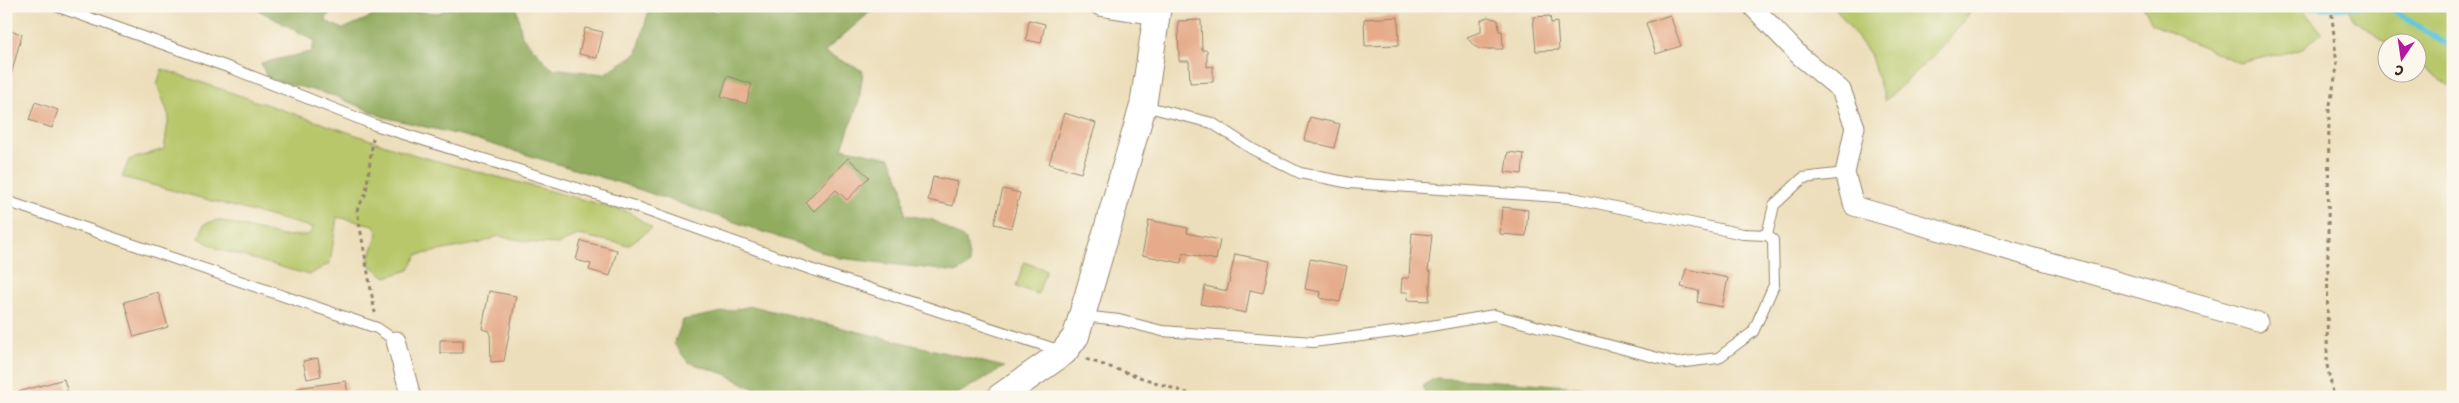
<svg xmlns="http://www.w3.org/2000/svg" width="2459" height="403" viewBox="0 0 2459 403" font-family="'Shantell Sans',sans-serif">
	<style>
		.green { fill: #b7c76a; stroke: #797844 }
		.forest { fill: #91ac5e; stroke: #666b3e }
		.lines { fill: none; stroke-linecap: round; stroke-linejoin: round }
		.stream { stroke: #5bc4d8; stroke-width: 5.5 }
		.building { fill: #e5ab8a }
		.lane-casing { stroke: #94846c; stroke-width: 12 }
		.street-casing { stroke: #94846c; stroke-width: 21 }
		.secondary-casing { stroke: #94846c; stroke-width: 28 }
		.path { stroke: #94846c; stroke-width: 3; stroke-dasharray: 4 4; stroke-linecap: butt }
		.lane { stroke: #fff; stroke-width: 10 }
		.street { stroke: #fff; stroke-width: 19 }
		.secondary { stroke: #fff; stroke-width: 26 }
	</style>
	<rect width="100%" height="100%" fill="#fbf7ec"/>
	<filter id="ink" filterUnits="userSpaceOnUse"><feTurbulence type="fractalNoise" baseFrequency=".02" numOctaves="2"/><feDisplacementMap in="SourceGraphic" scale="10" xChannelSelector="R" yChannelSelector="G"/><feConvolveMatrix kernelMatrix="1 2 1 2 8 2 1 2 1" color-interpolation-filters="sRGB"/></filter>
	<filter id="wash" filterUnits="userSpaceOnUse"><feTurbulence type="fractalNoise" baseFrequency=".0096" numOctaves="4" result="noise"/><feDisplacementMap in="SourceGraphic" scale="20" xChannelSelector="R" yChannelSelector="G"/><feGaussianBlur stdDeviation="1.12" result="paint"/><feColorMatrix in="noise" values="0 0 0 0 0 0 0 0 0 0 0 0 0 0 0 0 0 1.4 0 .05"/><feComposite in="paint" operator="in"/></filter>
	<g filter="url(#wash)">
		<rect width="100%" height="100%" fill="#ecdeba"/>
		<!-- green -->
		<path class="green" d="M1834 6H1975L1942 48 1885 101 1870 54Z
			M2143 6H2300L2322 33 2303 49 2239 63 2152 24Z
			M2347 6H2453V89L2417 63 2416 42 2386 43 2353 19Z
			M162 69 415 155 629 212 652 228 628 245 578 235 559 244 536 243 498 236 481 243 417 255 409 270 386 277 367 263 378 234 374 225 337 217 330 263 309 275 218 249 199 238 204 224 218 220 282 236 308 235 314 228 122 177 129 160 164 149 169 116 157 84Z
			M1024 262 1046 270 1038 294 1016 287Z"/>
		<!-- forest -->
		<path class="forest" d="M251 6H333L325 21 343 29 387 10 438 13 455 6H516L522 36 551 68 604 74 637 53 650 6H695L717 12 723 6H877L824 52 863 71 859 101 842 148 890 158 902 186 905 215 933 220 966 240 970 264 958 272 840 258 620 183 468 137 384 117 335 96 267 78 261 63 311 52 315 41Z
			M752 306 1004 367 952 397H770L725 374 688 362 674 344 683 320Z
			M1436 378C1502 382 1569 382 1634 397H1426L1423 385Z"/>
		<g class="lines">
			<!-- stream -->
			<path class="stream" d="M2286 6 2332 8 2366 6
				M2386 6 2453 48
				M400 394 401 397"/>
		</g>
		<g id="blocks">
			<!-- building -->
			<path class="building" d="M1670 15 1681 46 1656 54 1646 23Z
				M1550 16 1551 23 1557 22 1559 50 1536 51 1533 17Z
				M1398 17 1399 45 1365 46 1364 19Z
				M1488 17 1498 20 1499 31H1502L1503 49H1480L1474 46 1467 37 1481 32V20Z
				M1029 20 1045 24 1041 43 1026 40Z
				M1201 20 1202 50H1207V67L1213 66V82L1190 83 1189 61H1179L1178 21Z
				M585 28 603 32 597 58 579 54Z
				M6 30 22 34 11 75 6 74Z
				M727 76 752 84 746 104 721 96Z
				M35 102 58 110 52 128 29 120Z
				M1064 113 1096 123 1081 173 1049 164Z
				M1310 117 1340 124 1334 148 1304 140Z
				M1508 152 1524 154 1522 174 1505 172Z
				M848 158 869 177 847 200 836 190 814 211 805 202Z
				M933 177 958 182 953 206 928 200Z
				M1003 189 1020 193 1011 228 994 224Z
				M1502 207 1528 210 1526 236 1500 234Z
				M1149 220 1188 228 1187 233 1220 240 1216 260 1183 253 1181 263 1142 255Z
				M1412 233 1432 235 1428 271 1431 272 1429 301 1407 300 1408 292H1401L1402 278H1409Z
				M581 241 617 250 610 276 589 270 591 264 576 260Z
				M1235 254 1270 261 1263 293 1250 290 1246 313 1201 304 1205 286 1227 291Z
				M1310 259 1347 266 1340 302 1320 298 1321 292 1305 289Z
				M1686 269 1728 278 1722 307 1697 302 1699 291 1681 287Z
				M489 291 516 296 504 361 491 362 490 331 482 329Z
				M158 292 168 327 134 337 124 302Z
				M440 340H463V353H440Z
				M318 358 321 376 307 379 303 361Z
				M64 379 69 397H16L15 393Z
				M346 381 348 397H297V388Z"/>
		</g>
	</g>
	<g filter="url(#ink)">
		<use href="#blocks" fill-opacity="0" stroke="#94846c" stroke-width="1"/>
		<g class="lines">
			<!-- lane casing -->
			<g class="lane-casing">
				<path id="lane" d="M56 6 236 70 375 125 634 206 810 269 1061 351
					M6 201 377 328 396 341
					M1767 235 1774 205 1803 178 1845 173
					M1082 316 1119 320 1162 331 1313 342 1402 331 1494 315 1677 363 1718 358 1753 332 1774 285 1773 240 1767 235 1743 234 1573 198 1350 183 1300 173 1254 150 1212 123 1144 106"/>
			</g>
			<!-- street casing -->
			<g class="street-casing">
				<path id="street" d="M1100 6 1158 15
					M1752 6 1801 57 1841 90 1855 127 1845 173 1854 206 2258 322
					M396 341 411 397"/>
			</g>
			<!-- secondary casing -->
			<g class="secondary-casing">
				<path id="secondary" d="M1000 397 1064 352 1076 336 1143 106 1158 6"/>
			</g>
			<!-- path -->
			<path class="path" d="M2331 6 2337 67 2329 110 2327 365 2334 397
				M373 138 366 193 357 210 375 313
				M1086 359 1199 397"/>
			<!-- lane -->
			<use href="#lane" class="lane"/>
			<!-- street -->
			<use href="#street" class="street"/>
			<!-- secondary -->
			<use href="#secondary" class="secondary"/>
		</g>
	</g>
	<!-- margin -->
	<rect width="2459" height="403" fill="none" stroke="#fbf7ec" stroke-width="25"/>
	<!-- north arrow -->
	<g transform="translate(2402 58) rotate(193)"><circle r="24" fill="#fbf7ec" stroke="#aea59a"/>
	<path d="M0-4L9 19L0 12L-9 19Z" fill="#b5179e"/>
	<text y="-8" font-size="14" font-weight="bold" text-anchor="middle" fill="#3b2a1e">С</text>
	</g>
</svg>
